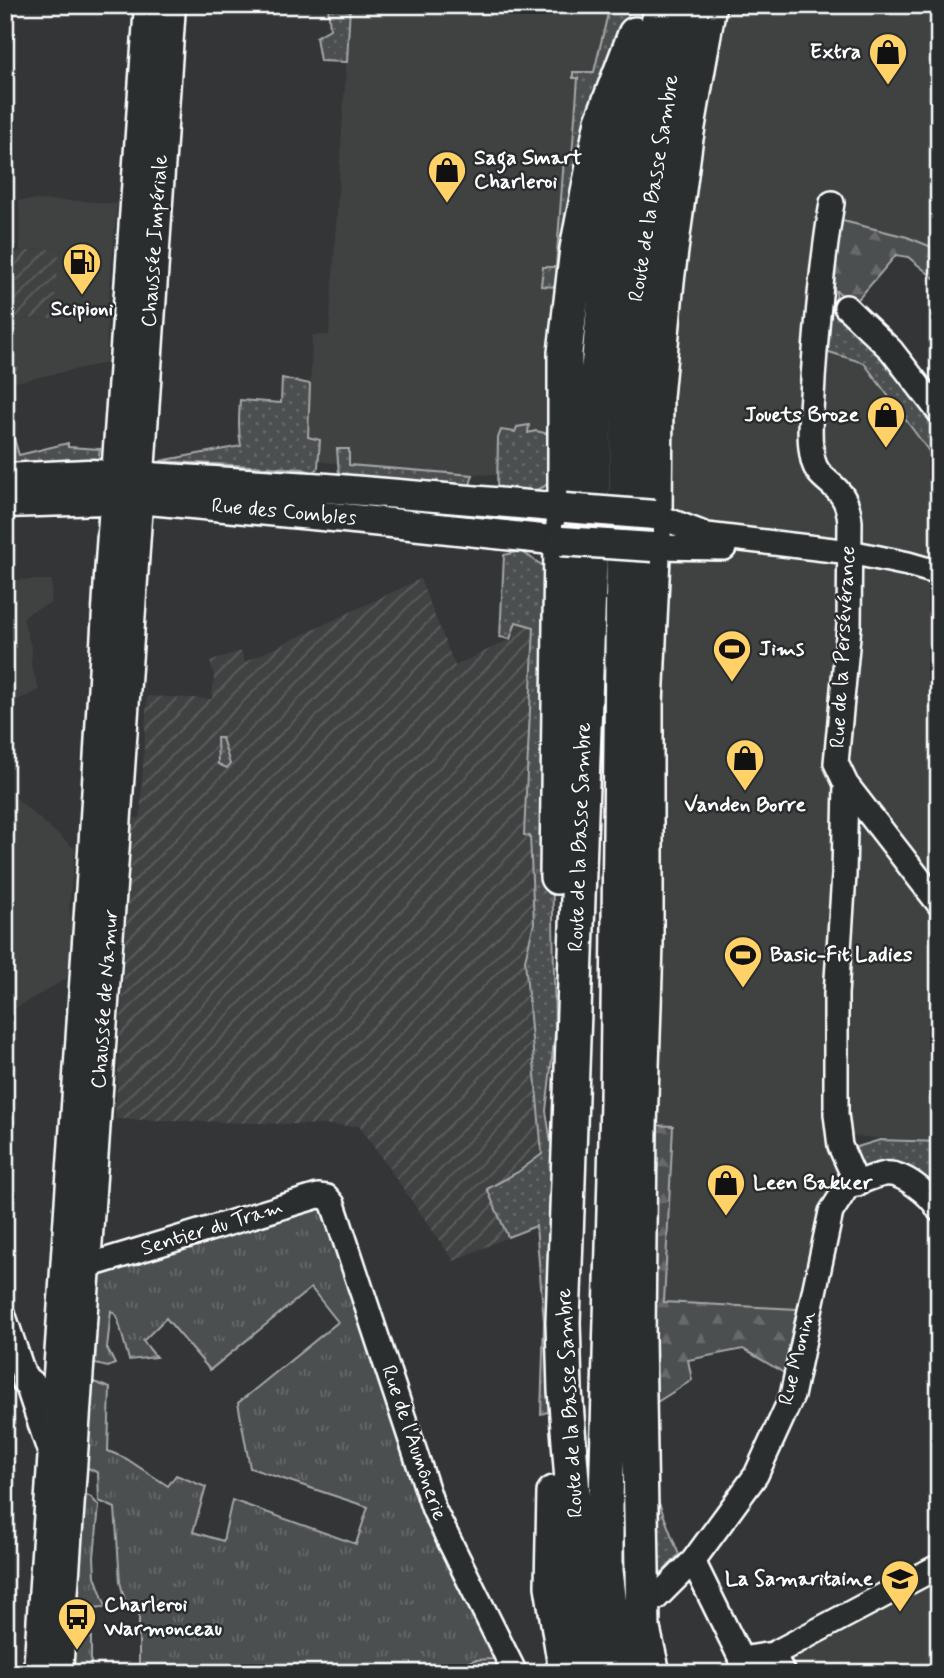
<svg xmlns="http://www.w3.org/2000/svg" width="944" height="1678" viewBox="0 0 944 1678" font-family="Mynerve,sans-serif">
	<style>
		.built { fill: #404243 }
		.industrial { fill: url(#industrial-furrows) }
		.grass { fill: url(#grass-dots); stroke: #a6a7a8; stroke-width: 2 }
		.forest { fill: url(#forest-firs); stroke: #a6a7a8; stroke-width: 2 }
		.park { fill: url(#park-tufts); stroke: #a6a7a8; stroke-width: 2 }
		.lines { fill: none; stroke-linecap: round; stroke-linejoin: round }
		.minor-casing { stroke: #fff; stroke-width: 28 }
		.major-casing { stroke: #fff; stroke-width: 33 }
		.highway-casing { stroke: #fff; stroke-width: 38 }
		.minor { stroke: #2a2d2e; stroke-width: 23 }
		.major { stroke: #2a2d2e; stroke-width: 28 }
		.highway { stroke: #2a2d2e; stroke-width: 33 }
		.major-bridge-casing { stroke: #fff; stroke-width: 33; stroke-linecap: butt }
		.major-bridge { stroke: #2a2d2e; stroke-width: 28 }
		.labels { text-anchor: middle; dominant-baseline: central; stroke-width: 5; stroke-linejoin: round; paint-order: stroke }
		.poi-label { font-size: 21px; font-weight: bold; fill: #fff; stroke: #2a2d2e; text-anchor: start }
		.street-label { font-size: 21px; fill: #fff; stroke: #2a2d2e }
	</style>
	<defs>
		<pattern id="industrial-furrows" width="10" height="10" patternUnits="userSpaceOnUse" patternTransform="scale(1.75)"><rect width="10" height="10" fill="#404243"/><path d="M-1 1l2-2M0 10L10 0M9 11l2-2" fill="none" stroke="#5d5e5f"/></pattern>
		<pattern id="grass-dots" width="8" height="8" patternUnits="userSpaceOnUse" patternTransform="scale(1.75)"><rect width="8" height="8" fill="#4c4f50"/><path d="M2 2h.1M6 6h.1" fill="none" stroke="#67696a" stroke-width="1.8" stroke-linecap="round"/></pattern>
		<pattern id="forest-firs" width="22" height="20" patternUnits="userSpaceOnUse" patternTransform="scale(1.75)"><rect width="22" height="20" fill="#4c4f50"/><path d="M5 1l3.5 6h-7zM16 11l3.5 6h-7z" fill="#67696a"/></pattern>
		<pattern id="park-tufts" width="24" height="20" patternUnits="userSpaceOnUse" patternTransform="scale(1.75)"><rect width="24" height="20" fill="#4c4f50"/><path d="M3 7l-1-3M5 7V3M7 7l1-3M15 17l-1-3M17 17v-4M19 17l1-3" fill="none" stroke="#67696a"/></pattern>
	</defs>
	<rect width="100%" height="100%" fill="#333536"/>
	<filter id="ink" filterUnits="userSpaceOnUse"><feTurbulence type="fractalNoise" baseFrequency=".0143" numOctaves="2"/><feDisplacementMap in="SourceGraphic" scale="14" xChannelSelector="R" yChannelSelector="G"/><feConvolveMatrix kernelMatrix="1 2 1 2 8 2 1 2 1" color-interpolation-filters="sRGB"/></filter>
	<g filter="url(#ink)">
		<!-- built -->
		<path class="built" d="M350 5H610L594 72H573L578 78 572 159H564L556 267H543L558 287 554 435 519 477 349 465 305 459 309 430 312 335H329Z
			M726 5H939V250L907 237 839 221 826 351 864 363 939 465V1142L849 1136 842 1164V1197L801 1343 796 1309 664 1302 673 1127 648 1125 667 429 691 180Z
			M19 200 86 201 117 204 107 320 106 363 20 381 11 319 52 318 60 248 20 251Z
			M5 580H52L51 603 30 612 23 618 32 651 31 664 39 690 5 706Z
			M5 789 75 849 69 907 73 929V975L5 1014Z
			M939 1569V1673H789L782 1658Z"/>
		<!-- industrial -->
		<path class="industrial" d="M60 248 53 318 11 319 20 381 5 384V253Z
			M420 579 455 666 510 639 516 621 534 627 524 835 530 836 533 875 534 927 528 962 546 1220 454 1261 359 1126 115 1119 133 818H140L147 696 212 699 214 676 210 661 241 651 245 662Z"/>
		<!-- grass -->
		<path class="grass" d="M328 5H350L347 62 320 61 316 37 330 29Z
			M610 5H631L558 287 541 286 543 267H556L564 158 572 156 578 78H573V72H594Z
			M830 287 836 291 838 313 859 328 939 428V465L864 363 826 351Z
			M282 378 310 384 308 437 320 440 318 467 314 473 303 469 160 461 241 446C238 430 239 416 240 400L281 403Z
			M529 425 528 433 536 431 554 435 550 479 544 487 520 495 497 489 498 438 501 430 515 432 517 427Z
			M12 432 19 455 68 443V447L100 449 98 463 5 470V433Z
			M337 449H349V465L473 475 470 485 339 474Z
			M337 501 464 509 462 520 342 505Z
			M493 513 546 520 544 526 490 518Z
			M521 551 555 574 549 682 555 1032 546 1111 557 1181 551 1411 541 1414 544 1322 536 1226 508 1237 487 1189 518 1172 542 1154 525 960 534 923 530 836 524 835 534 627 516 622 510 639 500 637 504 555Z
			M217 738H222L230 764 227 768 218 764Z
			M880 1140 939 1142V1210L933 1200 861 1171 847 1150Z
			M654 1490 679 1555 652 1583Z"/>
		<!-- forest -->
		<path class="forest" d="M839 220 907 237 939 250V282L908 257 896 255 855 303 830 287Z
			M648 1125 673 1126 664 1302 797 1309 801 1343 786 1374 743 1349 688 1360 692 1380 646 1409Z"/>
		<!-- park -->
		<path class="park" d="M319 1207 325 1215 410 1470 453 1578 496 1659 474 1660 444 1673H139V1609L127 1608 120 1582 115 1508 99 1501 98 1473 82 1465 91 1381 110 1388 108 1451 125 1458 168 1486 176 1475 206 1487 193 1532 223 1541 232 1500 356 1544 368 1507 250 1468 238 1403 338 1322 311 1288 210 1370 166 1318 143 1341 156 1357 129 1360 117 1316 111 1311 107 1348 115 1364 108 1367 95 1364 99 1267Z
			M83 1493 91 1497 99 1506 94 1557 95 1576 106 1607 91 1608V1673H71Z"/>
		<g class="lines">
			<!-- minor casing -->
			<g class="minor-casing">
				<path id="minor" d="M832 203C822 262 817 320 813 379 812 406 807 434 813 460 819 486 847 481 850 522L849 626 836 763 846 784 844 875 836 994V1114L840 1146 857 1184
					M846 307 891 350 939 412
					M655 515 707 535 850 552 908 564 939 573
					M653 547 724 548
					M846 784 939 904
					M87 1266 318 1196 327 1197 333 1204 434 1510 515 1673
					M5 1319 49 1450
					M656 1598 693 1561
					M773 1654 741 1659 693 1561 756 1475 792 1396 831 1212 847 1187C859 1183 872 1176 885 1174 903 1172 931 1195 939 1210
					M783 1673 773 1654 939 1566"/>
			</g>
			<!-- major casing -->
			<g class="major-casing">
				<path id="major" d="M5 478 88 474 116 475 327 488 565 508
					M5 503 138 499 344 518 561 541
					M26 1381 62 1409 64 1415
					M38 1673 93 852 109 576 149 5
					M58 1673C100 1117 133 561 171 5"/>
			</g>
			<!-- highway casing -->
			<g class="highway-casing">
				<path id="highway" d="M557 877 561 541 565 508V353L577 249 602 121 635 34
					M554 1493 552 1586 566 1673
					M594 1673 583 1622 565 1390 563 1322 596 390 609 249 633 113 663 5
					M621 1673 615 1648 606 1571V1501L617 1102 623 566 629 390 635 274 671 75 690 5
					M653 1673 643 1629 638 1337 640 1127 646 944V704L655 515 656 397 667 281 685 144 708 11"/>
			</g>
			<!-- minor -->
			<use href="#minor" class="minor"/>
			<!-- major -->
			<use href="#major" class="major"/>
			<!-- highway -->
			<use href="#highway" class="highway"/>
			<!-- major-bridge casing -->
			<g class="major-bridge-casing">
				<path id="major-bridge" d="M565 508 655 515
					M561 541 653 547"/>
			</g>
			<!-- major-bridge -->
			<use href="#major-bridge" class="major-bridge"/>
		</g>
	</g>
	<!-- icons -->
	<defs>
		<g id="shop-pin" transform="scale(2.0125)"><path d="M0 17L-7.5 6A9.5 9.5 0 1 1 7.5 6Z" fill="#ffd166" stroke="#2a2d2e"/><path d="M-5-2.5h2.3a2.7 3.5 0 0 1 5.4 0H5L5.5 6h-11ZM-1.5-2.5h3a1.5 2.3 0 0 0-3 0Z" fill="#111"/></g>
		<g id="fuel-pin" transform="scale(2.0125)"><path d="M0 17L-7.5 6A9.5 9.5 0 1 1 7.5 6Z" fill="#ffd166" stroke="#2a2d2e"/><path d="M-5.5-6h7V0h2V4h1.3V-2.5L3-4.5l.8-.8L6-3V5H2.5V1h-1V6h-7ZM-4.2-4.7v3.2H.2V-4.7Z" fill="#111"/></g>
		<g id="stadium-pin" transform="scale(2.0125)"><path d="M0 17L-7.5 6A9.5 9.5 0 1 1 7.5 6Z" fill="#ffd166" stroke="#2a2d2e"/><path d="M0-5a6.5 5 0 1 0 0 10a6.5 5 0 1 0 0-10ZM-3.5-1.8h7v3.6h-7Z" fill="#111"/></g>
		<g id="school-pin" transform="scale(2.0125)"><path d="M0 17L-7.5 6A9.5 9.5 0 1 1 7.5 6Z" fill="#ffd166" stroke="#2a2d2e"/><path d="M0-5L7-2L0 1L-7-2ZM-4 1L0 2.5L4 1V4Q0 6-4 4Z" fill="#111"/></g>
		<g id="bus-pin" transform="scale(2.0125)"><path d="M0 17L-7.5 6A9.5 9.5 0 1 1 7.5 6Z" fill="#ffd166" stroke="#2a2d2e"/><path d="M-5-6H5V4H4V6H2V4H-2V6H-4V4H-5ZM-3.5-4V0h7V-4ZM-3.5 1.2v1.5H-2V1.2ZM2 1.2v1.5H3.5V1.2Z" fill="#111"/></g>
	</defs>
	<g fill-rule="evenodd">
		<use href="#shop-pin" x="888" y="52"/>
		<use href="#shop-pin" x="447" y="170"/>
		<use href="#fuel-pin" x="82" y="262"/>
		<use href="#shop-pin" x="886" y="415"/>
		<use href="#stadium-pin" x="732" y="649"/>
		<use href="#shop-pin" x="745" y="758"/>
		<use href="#stadium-pin" x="743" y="955"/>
		<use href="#shop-pin" x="726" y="1183"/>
		<use href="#school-pin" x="900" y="1579"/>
		<use href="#bus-pin" x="77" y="1617"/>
	</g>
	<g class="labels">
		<!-- poi labels -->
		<g class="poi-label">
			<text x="861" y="52" text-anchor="end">Extra</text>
			<text x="474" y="158">Saga Smart<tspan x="474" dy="24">Charleroi</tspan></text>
			<text x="82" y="309" text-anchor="middle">Scipioni</text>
			<text x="859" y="415" text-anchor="end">Jouets Broze</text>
			<text x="759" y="649">Jims</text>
			<text x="745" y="805" text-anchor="middle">Vanden Borre</text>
			<text x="770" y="955">Basic-Fit Ladies</text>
			<text x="753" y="1183">Leen Bakker</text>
			<text x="873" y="1579" text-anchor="end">La Samaritaine</text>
			<text x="104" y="1605">Charleroi<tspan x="104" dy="24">Warmonceau</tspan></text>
		</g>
		<!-- street labels -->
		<g class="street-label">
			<text transform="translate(654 188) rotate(-81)">Route de la Basse Sambre</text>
			<text transform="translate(155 241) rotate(-86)">Chaussée Impériale</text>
			<text transform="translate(284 512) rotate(5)">Rue des Combles</text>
			<text transform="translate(843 647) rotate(-87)">Rue de la Persévérance</text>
			<text transform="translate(580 837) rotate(-88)">Route de la Basse Sambre</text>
			<text transform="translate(105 999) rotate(-86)">Chaussée de Namur</text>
			<text transform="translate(212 1228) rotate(-17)">Sentier du Tram</text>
			<text transform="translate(797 1358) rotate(-76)">Rue Monin</text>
			<text transform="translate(570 1403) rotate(-93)">Route de la Basse Sambre</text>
			<text transform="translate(414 1443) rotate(71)">Rue de l'Aumônerie</text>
		</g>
	</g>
	<!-- margin -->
	<rect width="944" height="1678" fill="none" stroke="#2a2d2e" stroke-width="28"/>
	<rect x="14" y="14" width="916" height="1650" fill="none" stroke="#fff" stroke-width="2.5" filter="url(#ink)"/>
</svg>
